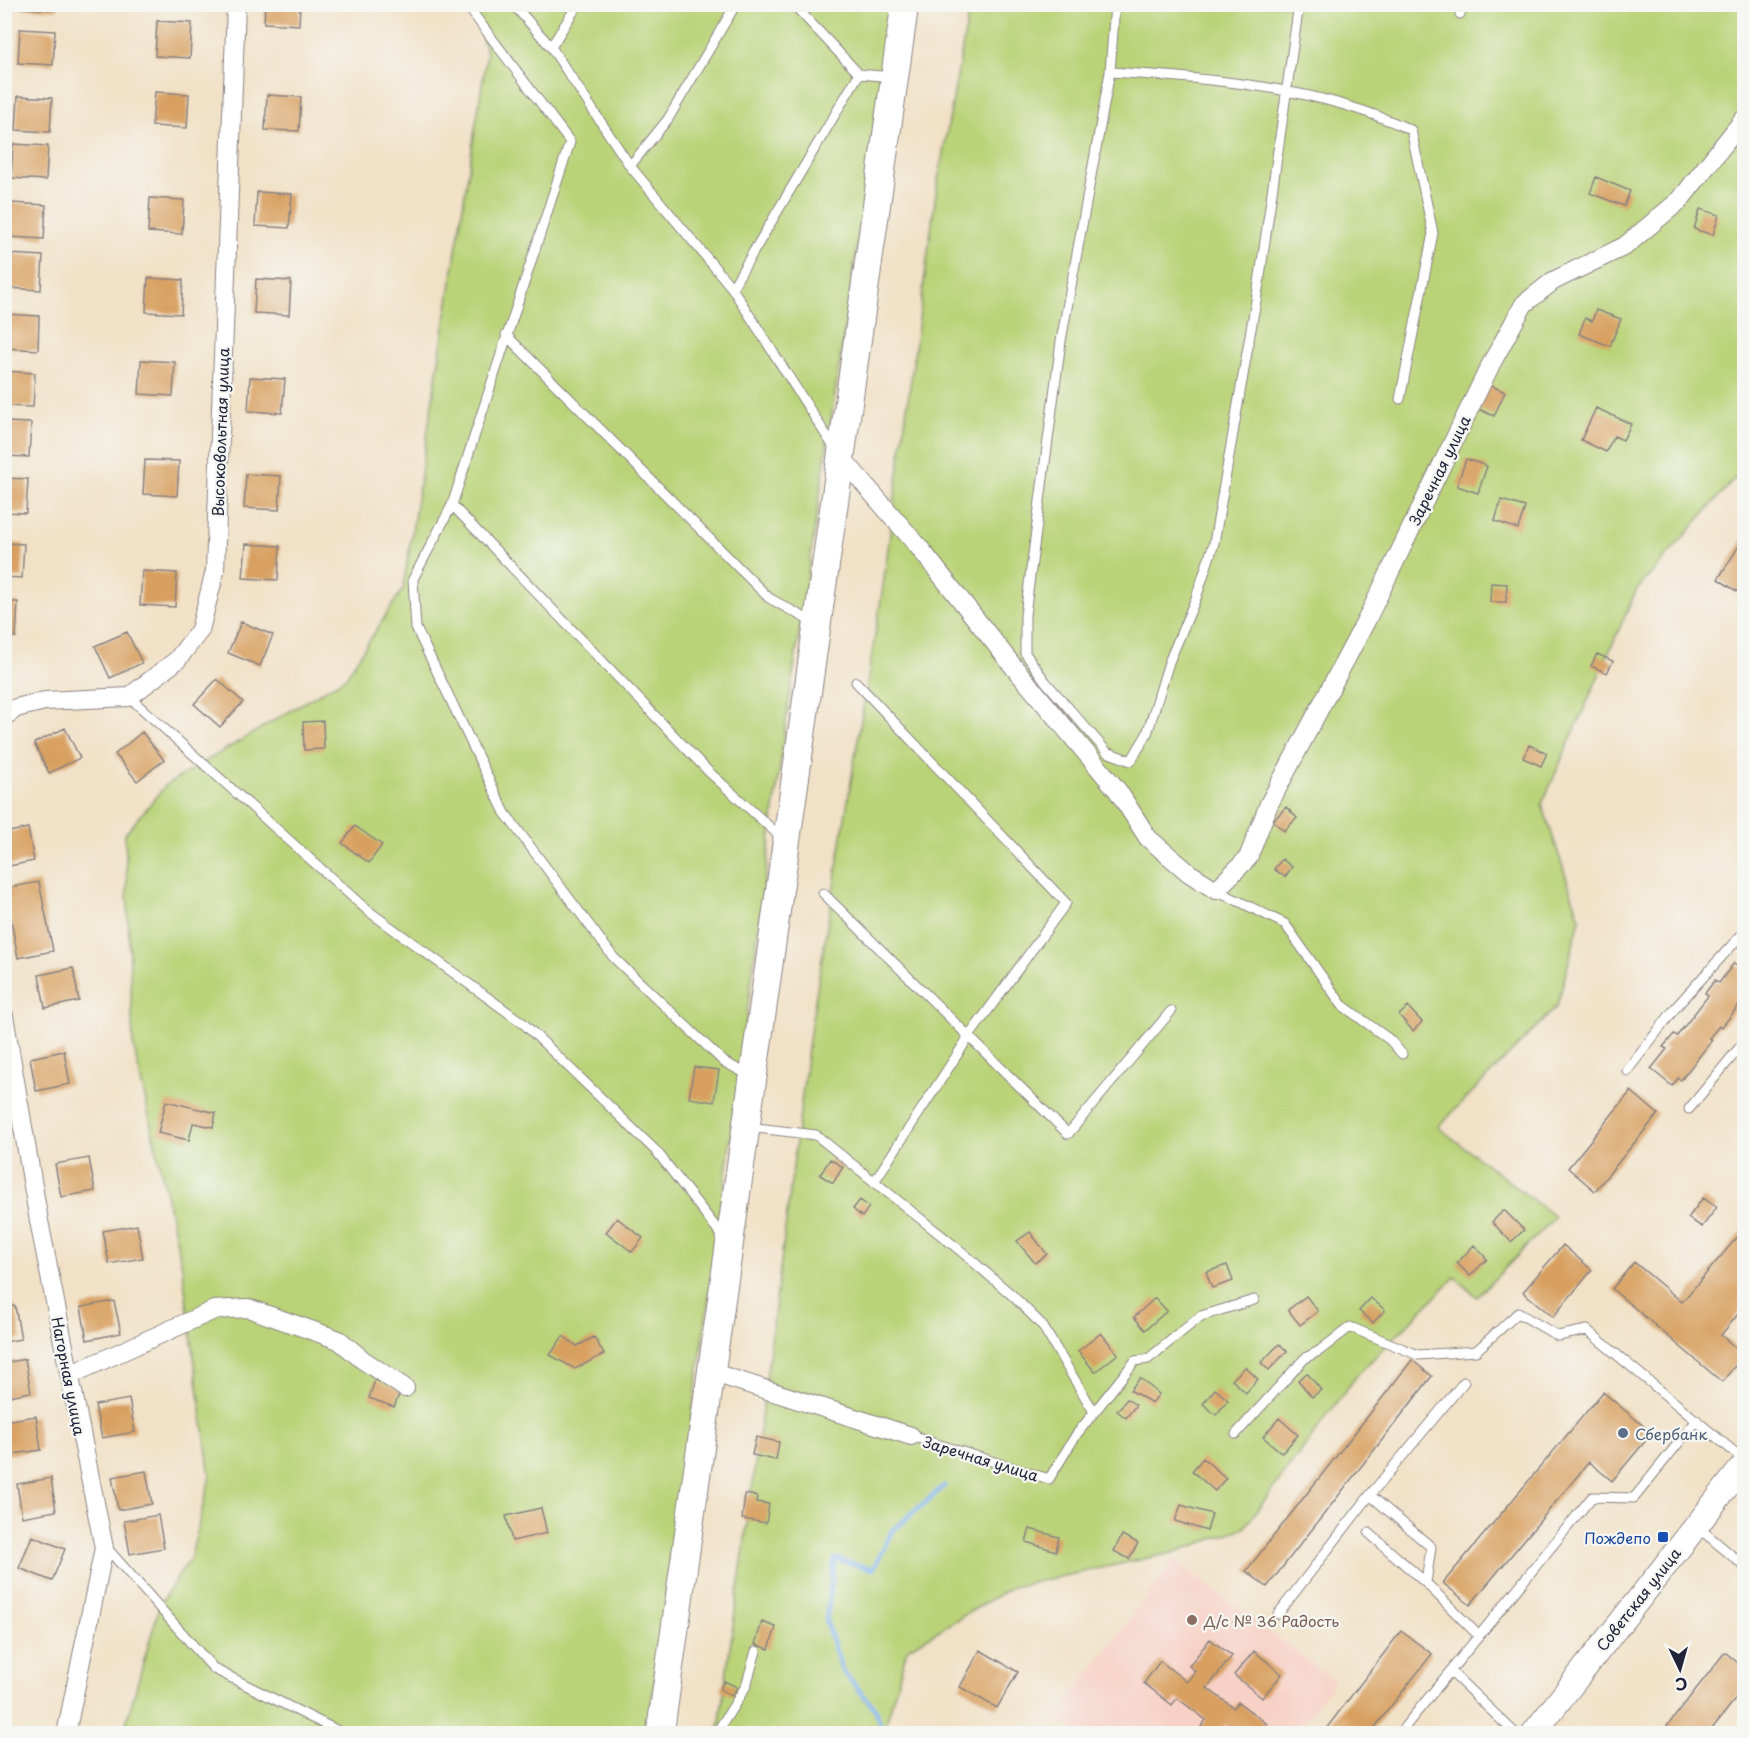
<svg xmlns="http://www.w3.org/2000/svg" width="1749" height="1738" viewBox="0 0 1749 1738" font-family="'Playpen Sans',sans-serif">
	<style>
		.built { fill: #f7d1c6 }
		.green { fill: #bad378; stroke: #6e7a5a; stroke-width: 1.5 }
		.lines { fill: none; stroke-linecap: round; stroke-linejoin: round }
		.stream { stroke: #7cb0ea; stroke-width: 5 }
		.building { fill: #d8a061 }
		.lane-casing { stroke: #8a8280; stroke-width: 11 }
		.street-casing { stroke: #8a8280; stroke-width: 20 }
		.secondary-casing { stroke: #8a8280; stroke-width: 26 }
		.primary-casing { stroke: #8a8280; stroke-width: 29 }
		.lane { stroke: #fff; stroke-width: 9 }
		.street { stroke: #fff; stroke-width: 18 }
		.secondary { stroke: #fff; stroke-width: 24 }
		.primary { stroke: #fff; stroke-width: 27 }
		.service-dot { fill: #5c6f8a; stroke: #f6f6f2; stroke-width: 2 }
		.transit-dot { fill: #1a4fb4; stroke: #f6f6f2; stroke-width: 2 }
		.education-dot { fill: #8d6e63; stroke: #f6f6f2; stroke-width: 2 }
		.labels { text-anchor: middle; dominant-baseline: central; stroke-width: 4.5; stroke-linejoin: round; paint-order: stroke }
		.street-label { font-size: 15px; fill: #22223b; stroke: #f6f6f2 }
		.service-label { font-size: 15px; fill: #4e5e75; stroke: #f6f6f2; text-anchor: start }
		.transit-label { font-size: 15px; fill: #164399; stroke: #f6f6f2; text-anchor: end }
		.education-label { font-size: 15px; fill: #785e54; stroke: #f6f6f2; text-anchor: start }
	</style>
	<rect width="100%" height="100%" fill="#f6f6f2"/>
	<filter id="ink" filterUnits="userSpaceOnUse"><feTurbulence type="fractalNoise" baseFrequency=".0167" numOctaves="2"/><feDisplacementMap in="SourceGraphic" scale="12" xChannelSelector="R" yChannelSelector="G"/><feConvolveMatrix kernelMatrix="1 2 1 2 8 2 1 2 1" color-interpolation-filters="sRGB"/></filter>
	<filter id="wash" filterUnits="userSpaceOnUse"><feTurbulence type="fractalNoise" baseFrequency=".008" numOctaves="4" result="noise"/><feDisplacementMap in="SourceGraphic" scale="24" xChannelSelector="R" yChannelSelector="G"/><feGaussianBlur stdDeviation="1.35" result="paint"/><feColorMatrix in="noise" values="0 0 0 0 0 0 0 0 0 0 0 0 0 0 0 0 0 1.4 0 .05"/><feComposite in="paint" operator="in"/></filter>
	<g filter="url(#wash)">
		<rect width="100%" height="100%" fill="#f1e1c6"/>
		<!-- built -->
		<path class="built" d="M1174 1560 1335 1681 1295 1733H1078L1056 1717Z"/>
		<!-- green -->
		<path class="green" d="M471 5H893L784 735 717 1241 647 1733 123 1734 160 1604 191 1557 210 1477 182 1266 133 1044 125 834 166 785 345 678 403 589 487 53Z
			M970 5H1744V468L1636 591 1542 804 1580 919 1557 1006 1438 1127 1555 1217 1477 1297 1455 1277 1358 1374 1244 1528 1172 1553 1012 1587 907 1649 886 1724 889 1733 718 1734 753 1482 811 1025 882 593 937 186Z"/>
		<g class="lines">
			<!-- stream -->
			<path class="stream" d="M882 1734 876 1710 842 1670 826 1621 835 1559 873 1569 892 1531 944 1486"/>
		</g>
		<g id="blocks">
			<!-- building -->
			<path class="building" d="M22 4H57V10L22 8Z
				M265 4H300L299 25 264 23Z
				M157 21 192 23 190 58 155 56Z
				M20 29 55 31 53 65 18 63Z
				M155 92 189 94 187 128 152 126Z
				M267 95 301 97 299 131 265 130Z
				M18 96 52 98 50 132 16 130Z
				M13 144 48 146 46 180 11 178Z
				M1596 177 1630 191 1624 206 1590 193Z
				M257 192 292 194 289 228 255 226Z
				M150 198 184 200 182 234 148 232Z
				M11 203 46 205 44 239 9 237Z
				M1700 209 1719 215 1713 235 1694 229Z
				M9 254 43 256 41 290 7 288Z
				M148 278 183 280 181 314 146 312Z
				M256 279 291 281 289 315 254 313Z
				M1596 310 1621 319 1610 346 1579 334 1585 318 1592 321Z
				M5 314 39 316 38 350 4 348Z
				M141 360 175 362 173 396 139 394Z
				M4 371 35 373 33 407 4 406Z
				M250 377 285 379 282 413 248 411Z
				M1487 384 1505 392 1494 416 1476 408Z
				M1596 408 1631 424 1623 440 1614 436 1606 452 1581 440Z
				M4 422 31 423 29 457 4 456Z
				M1466 459 1487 466 1478 493 1457 486Z
				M145 460 179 461 177 496 143 494Z
				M246 474 281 476 279 510 244 508Z
				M4 478 28 479 26 513 4 512Z
				M1501 500 1525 507 1518 529 1495 521Z
				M1744 538V596L1718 579Z
				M4 543 24 544 22 578 4 577Z
				M246 544 280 546 278 580 243 578Z
				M142 571 177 573 175 607 140 605Z
				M1491 583 1507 584 1506 602H1490Z
				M4 602H18L16 637 4 636Z
				M241 622 273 635 260 666 228 653Z
				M127 632 142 663 110 678 95 646Z
				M1597 654 1613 661 1607 673 1591 666Z
				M217 679 243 702 220 727 194 704Z
				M323 721 324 749 304 750 303 722Z
				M65 728 80 758 49 773 34 743Z
				M142 732 164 760 137 781 115 754Z
				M1529 745 1547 753 1541 766 1523 758Z
				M1286 807 1297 818 1284 831 1273 821Z
				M355 826 382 845 369 863 342 843Z
				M28 828 34 861 4 867V833Z
				M1282 859 1292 867 1285 877 1274 869Z
				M39 882 53 951 18 958 5 888Z
				M1734 963 1744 971V999L1721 1028 1719 1026 1709 1038 1712 1040 1681 1080 1678 1078 1672 1086 1651 1069 1667 1049 1663 1047 1674 1034 1677 1036 1708 996 1705 993 1715 980 1719 983Z
				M73 968 79 1001 45 1008 39 975Z
				M1408 1007 1422 1022 1413 1031 1399 1015Z
				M64 1051 70 1084 36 1091 30 1058Z
				M694 1067 719 1070 714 1102 689 1098Z
				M1631 1091 1658 1114 1595 1191 1568 1168Z
				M166 1101 216 1113 213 1127 193 1123 189 1140 158 1133Z
				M89 1158 95 1191 61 1197 55 1164Z
				M830 1159 843 1167 833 1183 820 1175Z
				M1703 1198 1717 1207 1702 1227 1688 1218Z
				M860 1200 869 1207 862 1217 853 1209Z
				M1504 1210 1524 1230 1511 1242 1492 1222Z
				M617 1218 643 1238 632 1252 606 1232Z
				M137 1225 143 1258 109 1264 103 1231Z
				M1744 1229V1307L1721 1335 1744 1355 1722 1382 1612 1289 1634 1262 1682 1302Z
				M1030 1232 1047 1254 1035 1263 1017 1241Z
				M1474 1245 1487 1259 1470 1276 1457 1263Z
				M1563 1245 1592 1270 1553 1317 1523 1292Z
				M1227 1265 1233 1281 1212 1288 1206 1272Z
				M1306 1296 1318 1311 1300 1325 1288 1310Z
				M1155 1298 1167 1311 1145 1330 1134 1317Z
				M1371 1298 1385 1310 1373 1323 1359 1311Z
				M114 1301 121 1333 87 1340 81 1307Z
				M15 1306 21 1339 4 1342V1307Z
				M1101 1333 1118 1354 1095 1372 1078 1351Z
				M563 1336 577 1346 594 1337 604 1354 575 1369 550 1355Z
				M1279 1344 1287 1351 1269 1370 1261 1363Z
				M25 1359 31 1392 4 1397V1363Z
				M1412 1360 1432 1376 1267 1587 1246 1571Z
				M1245 1367 1258 1379 1246 1393 1232 1380Z
				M1307 1373 1321 1390 1312 1397 1298 1380Z
				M1140 1378 1159 1394 1152 1403 1130 1390Z
				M375 1380 401 1389 394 1407 369 1398Z
				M1215 1389 1228 1400 1216 1415 1203 1404Z
				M1603 1392 1652 1433 1612 1481 1589 1462 1470 1605 1443 1583Z
				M129 1399 135 1432 102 1438 95 1405Z
				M1127 1399 1136 1405 1126 1418 1117 1411Z
				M36 1416 41 1450 7 1455 4 1421Z
				M1279 1418 1298 1435 1282 1453 1263 1437Z
				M756 1437 779 1442 776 1460 752 1455Z
				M1203 1458 1226 1478 1215 1491 1192 1471Z
				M146 1471 152 1504 118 1510 112 1477Z
				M51 1478 56 1511 22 1517 17 1484Z
				M745 1494 757 1496 756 1502 769 1504 766 1523 742 1519Z
				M1181 1505 1212 1514 1207 1531 1175 1521Z
				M541 1508 547 1533 512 1541 506 1516Z
				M158 1515 164 1548 130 1554 124 1521Z
				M1030 1529 1059 1537 1056 1551 1026 1542Z
				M1122 1535 1138 1543 1129 1559 1114 1551Z
				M32 1536 65 1549 52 1581 19 1568Z
				M762 1622 776 1627 769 1649 755 1644Z
				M1401 1631 1432 1654 1385 1714 1370 1734H1322Z
				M1210 1639 1232 1656 1207 1688 1234 1708 1238 1702 1267 1724 1260 1734H1237L1225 1725 1219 1734H1196L1206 1720 1177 1698 1172 1705 1144 1683 1160 1661 1187 1682 1195 1671 1189 1666Z
				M980 1650 1018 1672 997 1708 960 1687Z
				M1254 1651 1282 1674 1262 1698 1234 1675Z
				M1725 1652 1744 1668V1688L1708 1734H1661Z
				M724 1681 737 1687 732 1696 720 1689Z"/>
		</g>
	</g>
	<g filter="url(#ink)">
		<use href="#blocks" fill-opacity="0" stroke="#8a8280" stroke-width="1.5"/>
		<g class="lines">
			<!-- lane casing -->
			<g class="lane-casing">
				<path id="lane" d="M466 4 570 142 452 505 413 579 416 628 505 813 614 958 724 1062 749 1075
					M513 4 551 47 630 166 732 288 835 449
					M793 4 859 74 892 77
					M1115 4 1110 72 1061 341 1025 615V653L1045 681 1107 752 1131 761 1147 734 1169 662 1196 598 1214 543 1259 283 1299 4
					M1460 14 1462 4
					M551 47 578 4
					M1110 72C1213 79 1317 86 1411 130L1433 233 1400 399
					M630 166 668 119 736 4
					M732 288 859 74
					M506 335 769 598 814 623
					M452 505 709 772 783 839
					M856 682 1066 903 970 1035 874 1182
					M129 697 367 910 524 1024 657 1152 724 1238
					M1216 890 1285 924 1342 1005 1390 1040 1402 1054
					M823 893 1068 1134 1171 1011
					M1627 1071 1676 1007 1744 932
					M1689 1109 1744 1042
					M748 1127 816 1135 962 1252 1013 1296 1042 1325 1094 1412
					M1236 1434 1305 1358 1319 1351 1350 1327 1418 1355 1476 1351 1518 1313 1558 1336 1587 1330 1744 1460
					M911 1436 1049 1479 1076 1435 1135 1361 1148 1359 1201 1316 1254 1300
					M1370 1495 1431 1547 1426 1583 1479 1636
					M1698 1527 1744 1566
					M1369 1533 1426 1583
					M105 1546 214 1669 344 1734
					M1278 1614 1370 1495 1464 1382
					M1450 1671 1516 1734
					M716 1734 746 1686 756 1651
					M1399 1734 1592 1497 1634 1498 1697 1420"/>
			</g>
			<!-- street casing -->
			<g class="street-casing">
				<path id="street" d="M840 456 918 546 1013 666 1118 791 1148 838 1189 873 1216 890 1248 858 1269 804 1366 621 1491 364 1524 304 1553 281 1625 246 1680 200 1744 119
					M4 717 16 708 45 701 129 697 177 660 200 630 215 571 236 4
					M4 1016 39 1221 104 1548 66 1734
					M711 1372 911 1436
					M70 1375 214 1310 248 1308 339 1340 363 1360 405 1388"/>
			</g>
			<!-- secondary casing -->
			<g class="secondary-casing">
				<path id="secondary" d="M1533 1734 1744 1465"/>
			</g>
			<!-- primary casing -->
			<g class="primary-casing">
				<path id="primary" d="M660 1734 905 4"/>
			</g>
			<!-- lane -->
			<use href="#lane" class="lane"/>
			<!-- street -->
			<use href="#street" class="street"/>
			<!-- secondary -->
			<use href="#secondary" class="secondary"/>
			<!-- primary -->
			<use href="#primary" class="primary"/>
		</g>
	</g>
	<!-- markers -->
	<circle class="service-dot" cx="1623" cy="1433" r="6"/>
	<rect class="transit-dot" x="1657" y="1531" width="12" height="12" rx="3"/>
	<circle class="education-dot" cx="1192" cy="1620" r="6"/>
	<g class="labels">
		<!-- street labels -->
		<g class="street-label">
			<text transform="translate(220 432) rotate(-88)">Высоковольтная улица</text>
			<text transform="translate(1439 470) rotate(-64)">Заречная улица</text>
			<text transform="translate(69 1376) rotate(79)">Нагорная улица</text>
			<text transform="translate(981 1458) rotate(17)">Заречная улица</text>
			<text transform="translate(1638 1599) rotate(-52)">Советская улица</text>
		</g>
		<!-- service labels -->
		<g class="service-label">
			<text x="1635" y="1433">Сбербанк</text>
		</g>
		<!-- transit labels -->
		<g class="transit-label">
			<text x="1651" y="1537">Пождепо</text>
		</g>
		<!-- education labels -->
		<g class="education-label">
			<text x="1204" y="1620">Д/с № 36 Радость</text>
		</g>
	</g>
	<!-- margin -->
	<rect width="1749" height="1738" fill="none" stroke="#f6f6f2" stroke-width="24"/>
	<!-- north arrow -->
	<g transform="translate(1680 1669) rotate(175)" stroke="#f6f6f2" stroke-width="4.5" paint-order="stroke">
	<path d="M0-4.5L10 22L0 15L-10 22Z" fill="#22223b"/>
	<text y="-9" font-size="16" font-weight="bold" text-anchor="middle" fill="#22223b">С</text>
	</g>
</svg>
